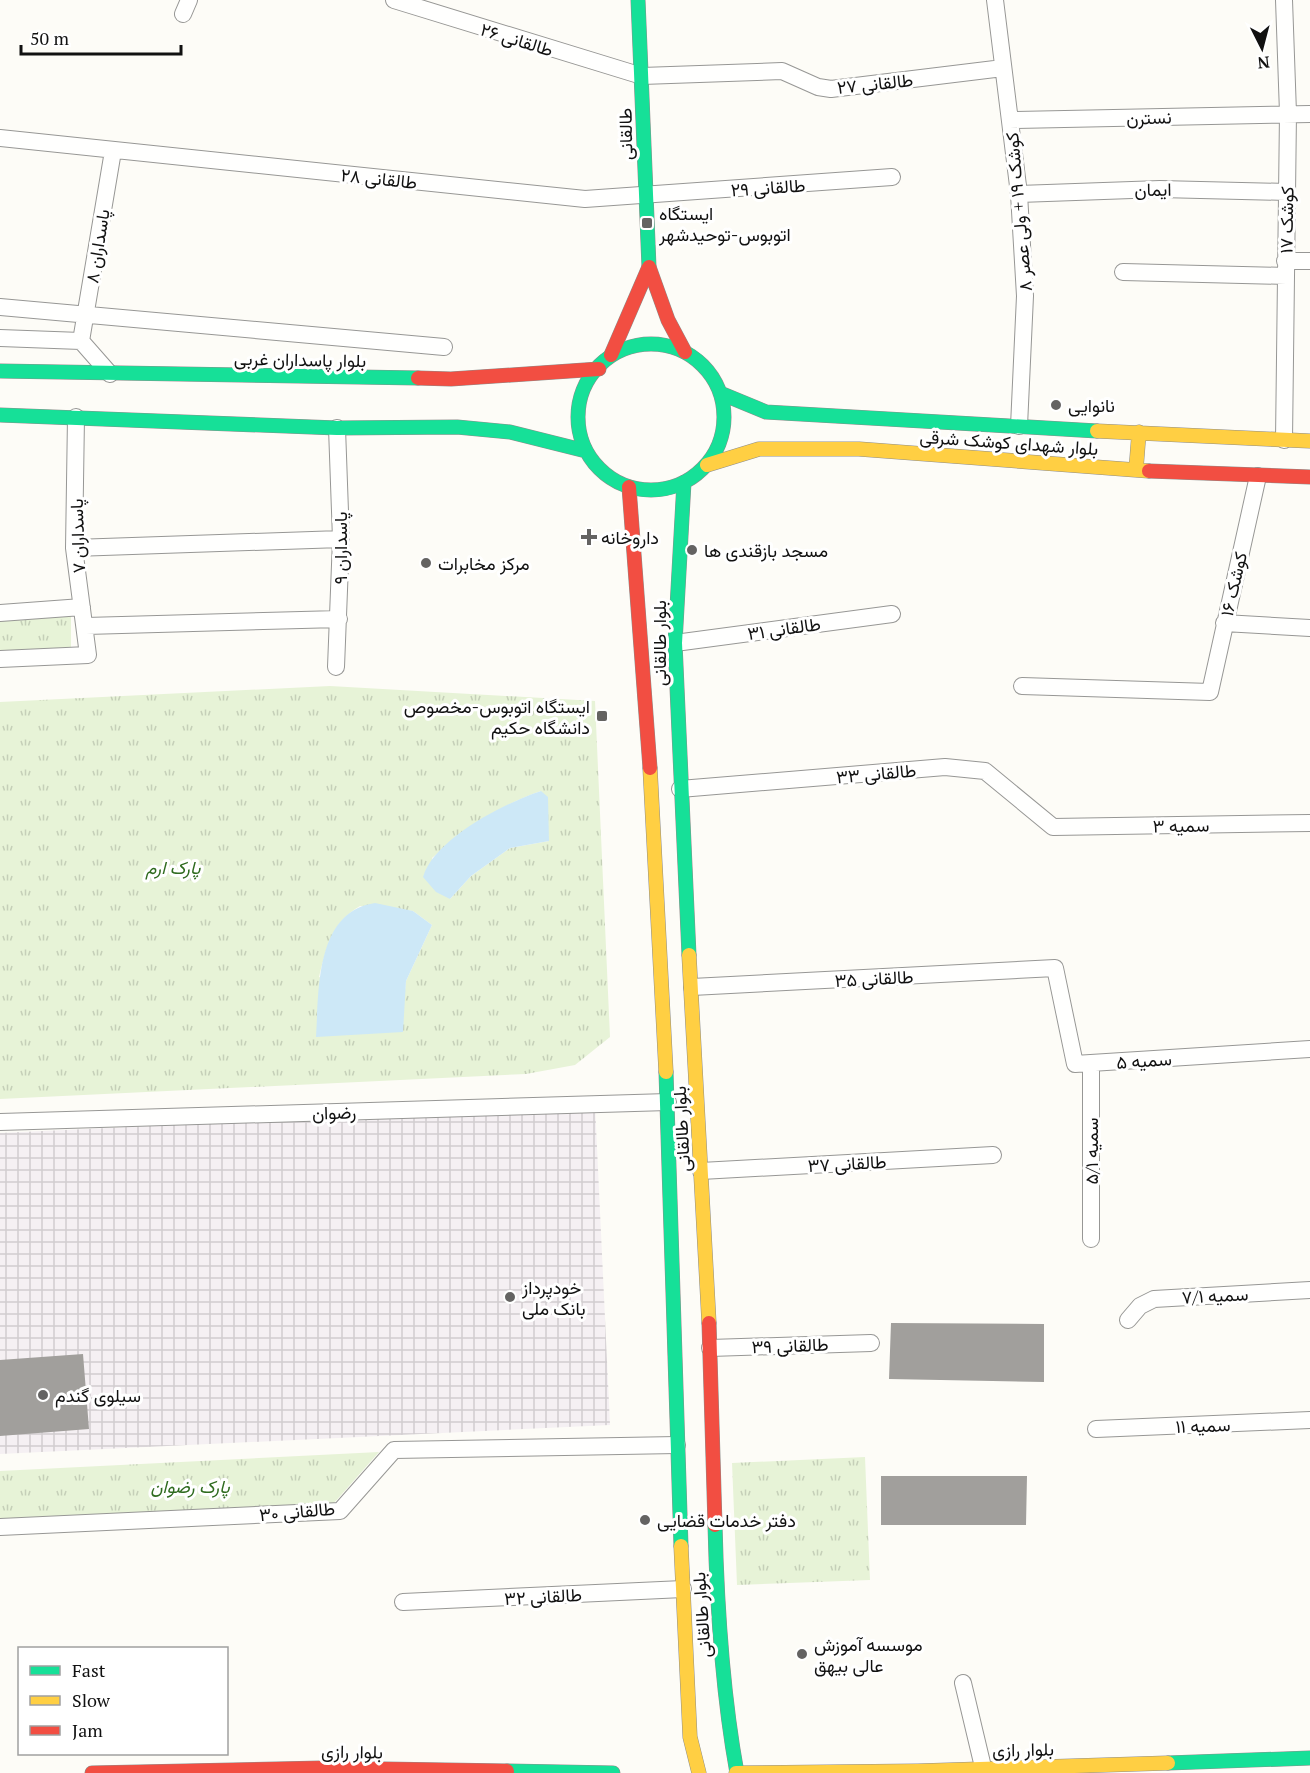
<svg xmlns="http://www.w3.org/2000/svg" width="1310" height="1773" viewBox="0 0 1310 1773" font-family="'PT Serif',Vazirmatn,serif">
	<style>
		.industrial { fill: url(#industrial-grid) }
		.park { fill: url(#park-tufts); fill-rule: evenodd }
		.water { fill: #cde8f7 }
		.building { fill: #a19f9c }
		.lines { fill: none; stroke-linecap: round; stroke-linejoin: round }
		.street-casing { stroke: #979795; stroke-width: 18 }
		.fast-casing { stroke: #8e8d8b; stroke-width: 15 }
		.slow-casing { stroke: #8e8d8b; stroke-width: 15 }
		.jam-casing { stroke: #8e8d8b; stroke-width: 15 }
		.street { stroke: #fffffe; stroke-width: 16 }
		.fast { stroke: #16e098; stroke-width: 14 }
		.slow { stroke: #ffcf43; stroke-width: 14 }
		.jam { stroke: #f24e42; stroke-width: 14 }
		.poi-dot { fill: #646362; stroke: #fff; stroke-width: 2 }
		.labels { text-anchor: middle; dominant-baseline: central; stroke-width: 6; stroke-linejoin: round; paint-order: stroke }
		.street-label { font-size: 18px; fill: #111; stroke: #fff }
		.poi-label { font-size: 18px; fill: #111; stroke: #fff; text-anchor: start }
		.park-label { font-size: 18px; font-style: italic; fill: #2f6b1f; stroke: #fff }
	</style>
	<defs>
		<pattern id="industrial-grid" width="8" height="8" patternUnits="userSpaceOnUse" patternTransform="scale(1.5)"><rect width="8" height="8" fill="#f5f0f3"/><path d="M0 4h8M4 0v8" fill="none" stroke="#d1cdcf"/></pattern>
		<pattern id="park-tufts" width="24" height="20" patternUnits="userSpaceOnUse" patternTransform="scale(1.5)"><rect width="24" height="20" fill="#e7f3d7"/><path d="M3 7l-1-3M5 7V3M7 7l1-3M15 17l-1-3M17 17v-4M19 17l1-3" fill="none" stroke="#c5cfb8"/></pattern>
	</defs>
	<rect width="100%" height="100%" fill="#fdfcf7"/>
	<!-- industrial -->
	<path class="industrial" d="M595 1105 610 1425 0 1454V1133Z"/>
	<!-- park -->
	<path class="park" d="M71 615V651L0 654V617Z
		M330 686 595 701 610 1037 575 1065 526 1074 0 1099V702ZM541 791 549 841 510 848 471 876 450 899 432 858C465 829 500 805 541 791ZM360 906 413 911 432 925 406 981 404 1000 319 977C327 946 331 923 360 906Z
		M379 1452 334 1503 0 1519V1471Z
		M865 1457 870 1580 737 1585 732 1463Z"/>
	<!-- water -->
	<path class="water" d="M541 791 548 797 549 841 510 848 471 876 450 899 436 892 423 877C435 838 505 803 541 791Z
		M375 903 413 911 432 925 406 981 403 1032 316 1037C319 990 315 912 375 903Z"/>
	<!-- building -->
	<path class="building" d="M891 1323 1044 1324V1382L889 1379Z
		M83 1354 89 1429 0 1436V1360Z
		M881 1476H1027L1026 1525H881Z"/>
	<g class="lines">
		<!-- street casing -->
		<g class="street-casing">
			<path id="street" d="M394 0 642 76 782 71 818 87 831 89 1003 68
				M995 0 1019 194 1025 296 1019 426
				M1284 0 1288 113 1284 440
				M183 14 189 0
				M1010 120 1310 114
				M0 138 585 199 892 177
				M1019 194 1160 189 1287 192
				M1285 261H1310
				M1123 272 1286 276
				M0 307 444 347
				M0 338 81 341 110 374
				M81 341 113 151
				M74 548 341 539
				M0 613 82 607
				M1224 623 1310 628
				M86 626 339 619
				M675 643 892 614
				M0 659 88 655 74 548 76 417
				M336 667 341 539 337 428
				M1022 686 1210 692 1258 476
				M680 789 945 767 985 771 1053 827 1310 823
				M692 987 1055 968 1075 1064 1310 1049
				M0 1122 668 1102
				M701 1171 993 1155
				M1091 1239V1063
				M1128 1320 1140 1306 1154 1299 1310 1290
				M710 1348 871 1343
				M1096 1429 1310 1420
				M0 1527 340 1511 394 1450 677 1445
				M403 1602 683 1589
				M963 1683 983 1767"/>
		</g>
		<!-- fast casing -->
		<g class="fast-casing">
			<path id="fast" d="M638 0 649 267
				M578 417a73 73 0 1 1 146 0a73 73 0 1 1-146 0Z
				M0 371 418 378
				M720 393 766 412 1097 431
				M0 415 337 428 457 427 510 432 586 451
				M684 482 675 643 689 955
				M666 1072 681 1546
				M715 1525C717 1608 722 1691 737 1773
				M1168 1763 1310 1758
				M507 1771 613 1773"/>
		</g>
		<!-- slow casing -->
		<g class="slow-casing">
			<path id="slow" d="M1097 431 1310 441
				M707 465 759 449H859L1149 471
				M1136 470 1139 432
				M650 768 666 1072
				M689 955 709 1323
				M681 1546 690 1737 699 1773
				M736 1773 918 1771 1168 1763"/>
		</g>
		<!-- jam casing -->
		<g class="jam-casing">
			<path id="jam" d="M611 355 649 267 668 320 685 352
				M418 378 451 379 599 369
				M1149 471 1310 477
				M629 487 650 768
				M709 1323 715 1525
				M92 1773 322 1768 507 1771"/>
		</g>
		<!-- street -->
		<use href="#street" class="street"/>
		<!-- fast -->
		<use href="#fast" class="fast"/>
		<!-- slow -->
		<use href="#slow" class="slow"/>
		<!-- jam -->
		<use href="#jam" class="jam"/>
	</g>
	<!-- markers -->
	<g class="poi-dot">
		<rect x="641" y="217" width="12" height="12" rx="3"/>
		<circle cx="1056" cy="405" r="6"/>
		<path d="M586 528h6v6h6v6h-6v6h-6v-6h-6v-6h6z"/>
		<circle cx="692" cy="550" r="6"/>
		<circle cx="426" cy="563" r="6"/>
		<rect x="596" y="710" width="12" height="12" rx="3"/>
		<circle cx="510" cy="1297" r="6"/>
		<circle cx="43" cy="1395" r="6"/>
		<circle cx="645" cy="1520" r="6"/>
		<circle cx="802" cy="1654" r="6"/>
	</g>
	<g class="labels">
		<!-- street labels -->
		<g class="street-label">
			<text transform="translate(517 39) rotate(17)">طالقانی ۲۶</text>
			<text transform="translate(875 83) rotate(-6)">طالقانی ۲۷</text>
			<text transform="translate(1149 117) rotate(-2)">نسترن</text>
			<text transform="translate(625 134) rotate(-91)">طالقانی</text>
			<text transform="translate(379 178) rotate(6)">طالقانی ۲۸</text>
			<text transform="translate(768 187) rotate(-4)">طالقانی ۲۹</text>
			<text transform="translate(1153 189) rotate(-1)">ایمان</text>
			<text transform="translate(1018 212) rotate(-95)">کوشک ۱۹ + ولی عصر ۸</text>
			<text transform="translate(1286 220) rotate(-89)">کوشک ۱۷</text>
			<text transform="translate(97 246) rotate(-81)">پاسداران ۸</text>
			<text transform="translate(300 359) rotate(1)">بلوار پاسداران غربی</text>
			<text transform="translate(1009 442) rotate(4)">بلوار شهدای کوشک شرقی</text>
			<text transform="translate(77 536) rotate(-92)">پاسداران ۷</text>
			<text transform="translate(340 548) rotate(-90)">پاسداران ۹</text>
			<text transform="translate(1233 584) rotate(-77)">کوشک ۱۶</text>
			<text transform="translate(784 628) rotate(-8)">طالقانی ۳۱</text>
			<text transform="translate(659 643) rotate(-90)">بلوار طالقانی</text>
			<text transform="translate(876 773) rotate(-5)">طالقانی ۳۳</text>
			<text transform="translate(1181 825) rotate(-1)">سمیه ۳</text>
			<text transform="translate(874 978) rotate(-3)">طالقانی ۳۵</text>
			<text transform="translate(1144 1060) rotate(-4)">سمیه ۵</text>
			<text transform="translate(334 1112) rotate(-2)">رضوان</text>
			<text transform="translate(681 1129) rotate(-93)">بلوار طالقانی</text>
			<text transform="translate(1091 1151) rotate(-90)">سمیه ۵/۱</text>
			<text transform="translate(847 1163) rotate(-3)">طالقانی ۳۷</text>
			<text transform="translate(1215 1295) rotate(-3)">سمیه ۷/۱</text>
			<text transform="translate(790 1345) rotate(-2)">طالقانی ۳۹</text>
			<text transform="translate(1203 1425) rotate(-2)">سمیه ۱۱</text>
			<text transform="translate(297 1511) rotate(-5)">طالقانی ۳۰</text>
			<text transform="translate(543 1596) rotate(-3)">طالقانی ۳۲</text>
			<text transform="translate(701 1615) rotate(-94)">بلوار طالقانی</text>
			<text transform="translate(1023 1749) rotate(-1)">بلوار رازی</text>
			<text transform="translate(352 1751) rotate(1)">بلوار رازی</text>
		</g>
		<!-- poi labels -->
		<g class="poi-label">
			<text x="659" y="213">ایستگاه<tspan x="659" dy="21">اتوبوس-توحیدشهر</tspan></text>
			<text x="1068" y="405">نانوایی</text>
			<text x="601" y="537">داروخانه</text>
			<text x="704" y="550">مسجد بازقندی ها</text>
			<text x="438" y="563">مرکز مخابرات</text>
			<text x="590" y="706" text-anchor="end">ایستگاه اتوبوس-مخصوص<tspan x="590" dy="21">دانشگاه حکیم</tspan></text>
			<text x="522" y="1287">خودپرداز<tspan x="522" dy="21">بانک ملی</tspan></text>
			<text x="55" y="1395">سیلوی گندم</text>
			<text x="657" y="1520">دفتر خدمات قضایی</text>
			<text x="814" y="1644">موسسه آموزش<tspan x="814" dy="21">عالی بیهق</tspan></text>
		</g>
		<!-- park labels -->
		<g class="park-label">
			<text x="173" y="867">پارک ارم</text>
			<text x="190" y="1486">پارک رضوان</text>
		</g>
	</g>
	<!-- legend -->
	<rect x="18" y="1647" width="210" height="108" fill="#ffffff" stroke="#a0a0a0" stroke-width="1.5"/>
	<rect x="30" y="1666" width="30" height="9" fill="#16e098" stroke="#a0a0a0" stroke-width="1.5"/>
	<text x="72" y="1677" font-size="18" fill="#111111">Fast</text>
	<rect x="30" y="1696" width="30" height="9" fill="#ffcf43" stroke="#a0a0a0" stroke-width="1.5"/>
	<text x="72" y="1707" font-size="18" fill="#111111">Slow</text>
	<rect x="30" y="1726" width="30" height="9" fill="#f24e42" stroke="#a0a0a0" stroke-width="1.5"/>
	<text x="72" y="1737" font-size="18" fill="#111111">Jam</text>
	<!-- north arrow -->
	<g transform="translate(1262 48) rotate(174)" stroke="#ffffff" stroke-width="4.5" paint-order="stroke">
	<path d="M0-4.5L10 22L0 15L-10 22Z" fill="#111111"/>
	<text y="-9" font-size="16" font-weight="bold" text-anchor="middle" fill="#111111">N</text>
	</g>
	<!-- scale -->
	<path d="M21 45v9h160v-9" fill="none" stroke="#111111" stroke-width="3"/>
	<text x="30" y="45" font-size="18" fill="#111111" stroke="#ffffff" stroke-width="4.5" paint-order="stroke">50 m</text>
</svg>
